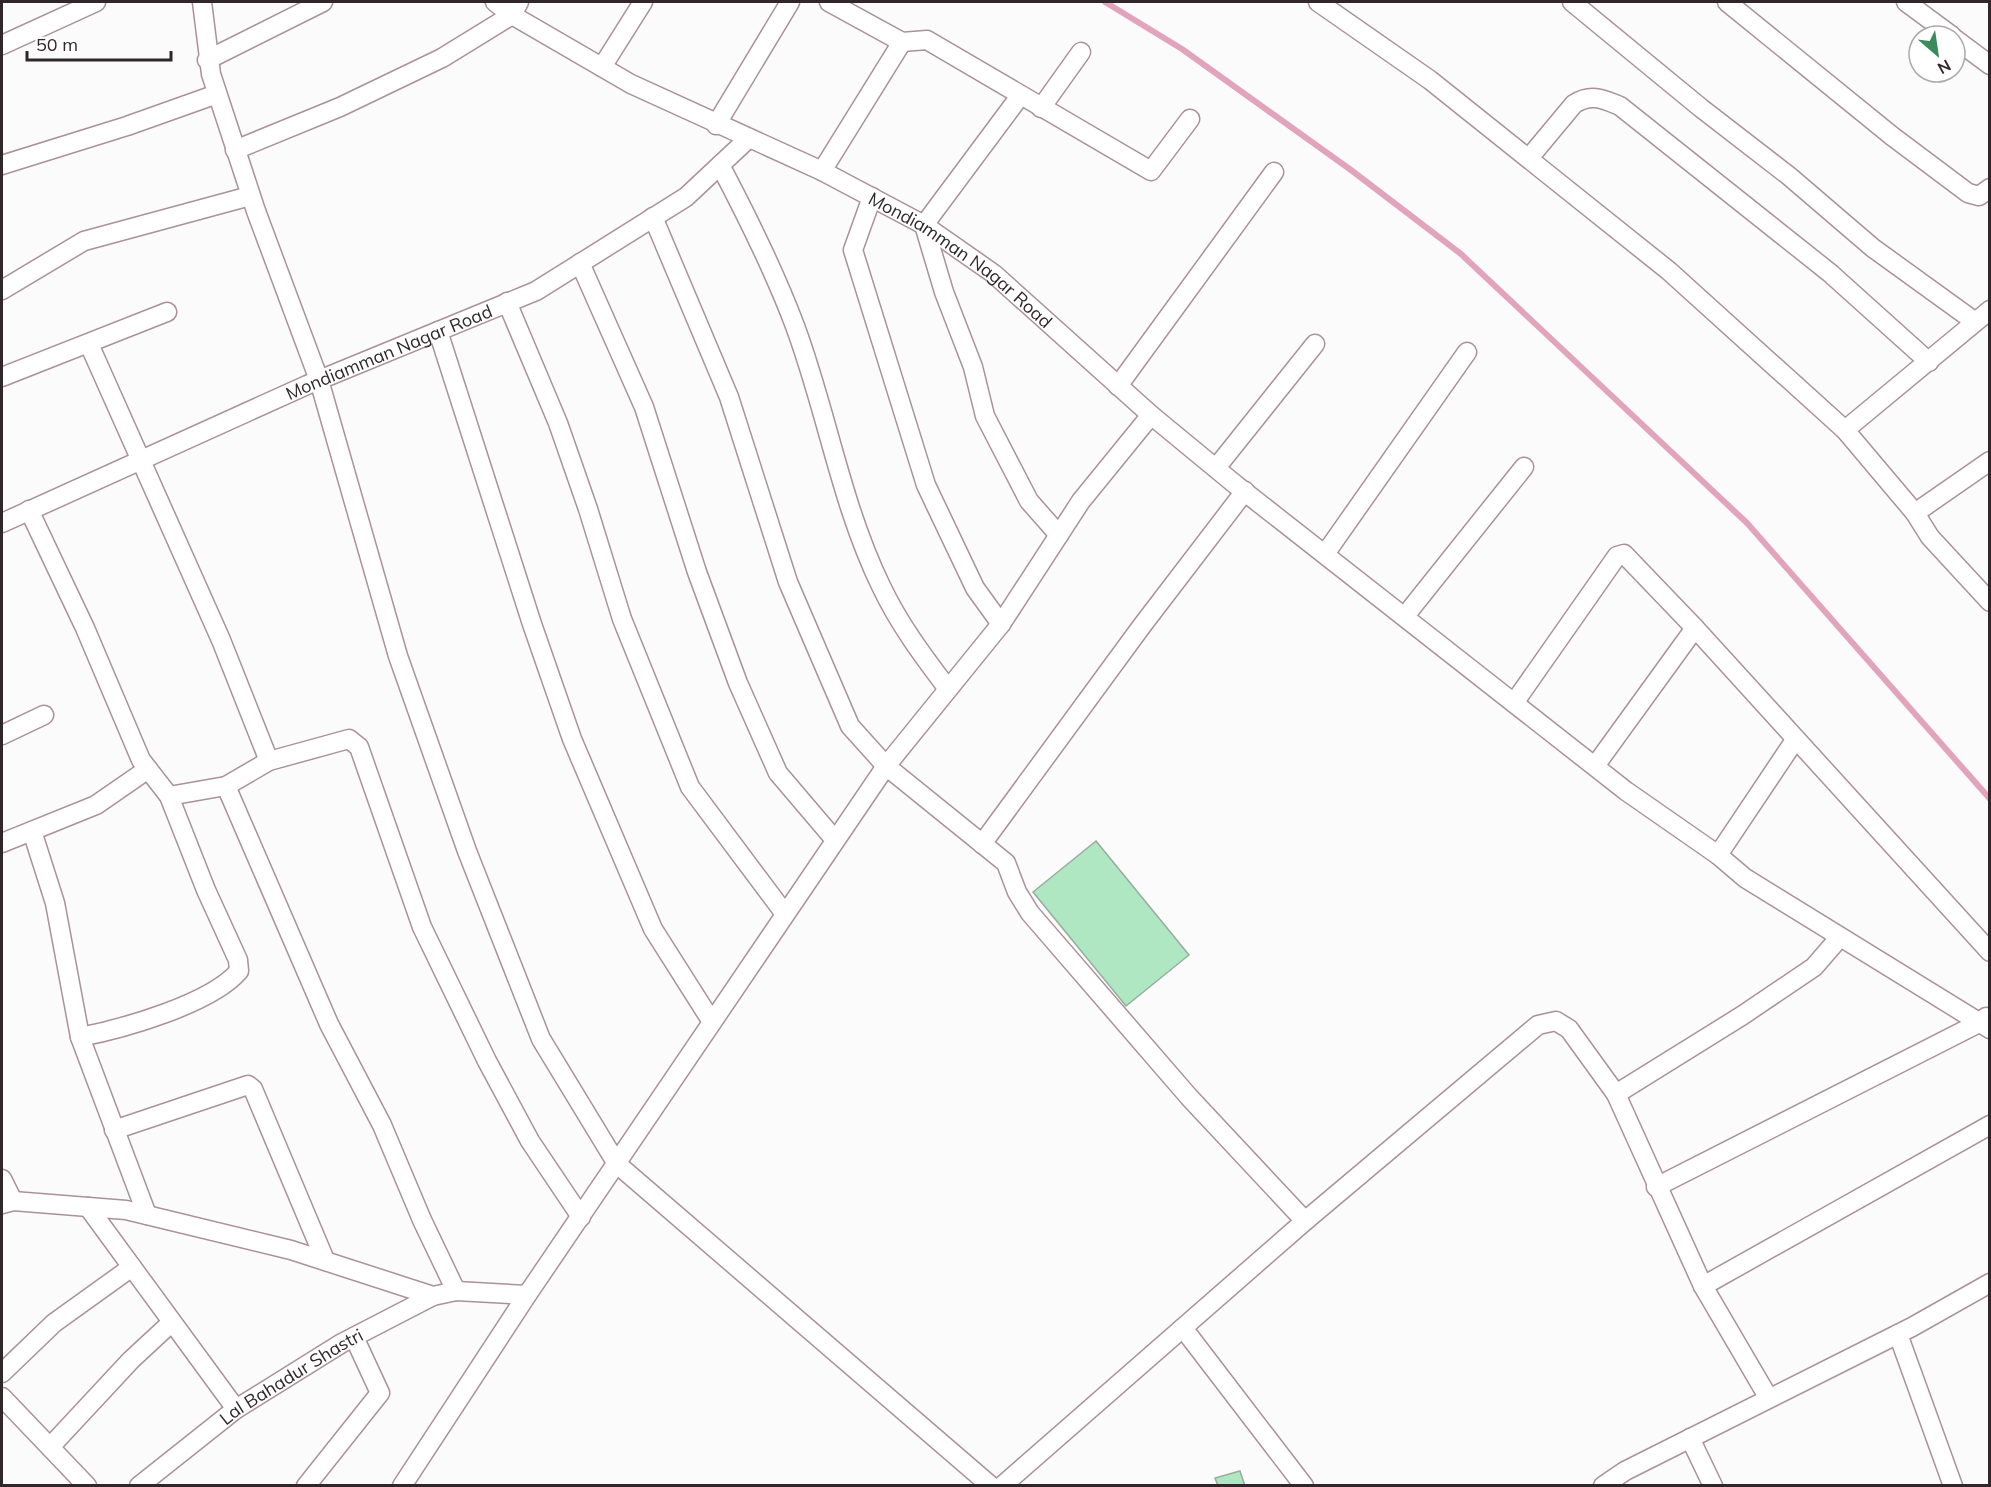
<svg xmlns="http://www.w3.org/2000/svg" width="1991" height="1487" viewBox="0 0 1991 1487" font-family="Mulish,sans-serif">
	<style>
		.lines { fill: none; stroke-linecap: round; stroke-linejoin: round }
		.stream { stroke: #e2a4bb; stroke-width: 6 }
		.building { fill: #aee7c2; stroke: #98ad9e; stroke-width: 1.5 }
		.minor-casing { stroke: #aa919a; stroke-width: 21 }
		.minor { stroke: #fff; stroke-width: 18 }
		.labels { text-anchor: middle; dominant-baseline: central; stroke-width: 5; stroke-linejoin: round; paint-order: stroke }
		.street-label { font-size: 18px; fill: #31272b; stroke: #fff }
	</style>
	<rect width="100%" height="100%" fill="#fbfbfb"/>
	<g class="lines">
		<!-- stream -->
		<path class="stream" d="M1105 2 1182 49 1351 170 1461 254 1747 523 1990 799"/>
	</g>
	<!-- building -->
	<path class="building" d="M1096 841 1189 955 1126 1006 1033 892Z
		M1240 1471 1245 1486H1218L1215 1478Z"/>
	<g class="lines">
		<!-- minor casing -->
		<g class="minor-casing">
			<g id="minor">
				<path d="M202 2 211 74 256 211 319 380 398 656 467 851 541 1039 617 1164 991 1486"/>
				<path id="s1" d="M495 2 512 15 631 84 822 171 924 225 994 274 1151 415 1236 485 1626 791 1718 855 1745 878 1990 1029"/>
				<path d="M829 2 902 42 927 40 1151 171 1190 119"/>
				<path d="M1318 2 1430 80 1669 271 1845 430 1915 513 1930 537 1990 602"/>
				<path d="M1572 2 1701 108 1789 176 1873 248 1974 321"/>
				<path d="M1727 2 1892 136 1968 193 1979 196 1990 188"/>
				<path d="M1906 2 1952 36"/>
				<path d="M1955 39 1990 65"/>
				<path d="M2 45 96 2"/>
				<path d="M207 60 323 2"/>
				<path d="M602 67 643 2"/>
				<path d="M1020 96 924 225 944 292 973 367 985 416 1029 501 1059 535"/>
				<path d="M1041 108 1081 52"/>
				<path d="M716 125 790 2"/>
				<path d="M235 150 340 107 442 58 512 15 519 2"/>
				<path d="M1529 158 1574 104C1591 93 1603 99 1620 106L1830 273 1929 362"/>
				<path d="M2 165 127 126 217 94"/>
				<path d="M720 165C748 218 774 270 795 326 827 412 841 504 881 586 899 624 923 656 948 689"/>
				<path d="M822 171 902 42"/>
				<path d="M872 197 853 250 926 485 975 588 1001 624"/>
				<path d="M653 217 729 397 788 582 850 726 886 766 1006 863 1017 892 1030 913 1189 1097 1305 1221"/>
				<path d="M580 263 644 407 697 572 738 683 778 773 835 840"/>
				<path d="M2 290 84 241 250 196"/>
				<path d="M507 302 558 423 588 509 622 619 690 787 785 914"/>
				<path d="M438 331 532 624 572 739 653 929 712 1022"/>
				<path d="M89 344 221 640 269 761"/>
				<path d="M2 377 167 312"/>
				<path d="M1118 386 1274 172"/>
				<path d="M1845 430 1990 310"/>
				<path d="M1216 468 1315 344"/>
				<path d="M29 510 85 628 141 760 169 796 226 786 269 761 349 739 359 747 422 927 487 1061 530 1141 581 1217"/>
				<path d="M1915 513 1990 461"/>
				<path id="s2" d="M2 523 307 385 536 291 686 197 749 138"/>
				<path d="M1325 554 1467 352"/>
				<path d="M1405 616 1524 467"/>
				<path d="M1514 703 1617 556 1624 554 1695 628 1990 952"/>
				<path d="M2 735 44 715"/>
				<path d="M1595 766 1695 628"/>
				<path d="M226 786 329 1024 382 1125 422 1220 456 1291"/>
				<path d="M32 831 55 903 80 1037 147 1215"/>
				<path d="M2 843 96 805 148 769"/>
				<path d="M982 844 1141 627 1245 491"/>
				<path d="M1718 855 1795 740"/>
				<path d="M80 1037C122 1029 211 1004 239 971L238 960 206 890 169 796"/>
				<path d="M1616 1094 1743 1015 1814 967 1840 937"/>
				<path d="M114 1130 248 1085 253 1089 325 1260"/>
				<path d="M2 1179 13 1201"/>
				<path d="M1656 1187 1981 1022 1986 1017"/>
				<path d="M2 1204 13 1201 126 1210 291 1250 433 1296"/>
				<path d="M88 1207 236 1409"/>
				<path d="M1703 1286 1990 1125"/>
				<path d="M1183 1328 1304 1486"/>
				<path d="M1898 1334 1953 1486"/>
				<path d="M2 1373 54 1323 132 1267"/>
				<path d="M2 1397 87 1486"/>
				<path d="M1690 1438 1713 1486"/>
				<path d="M50 1447 131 1360 172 1322"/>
				<path id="s3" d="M139 1486 236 1409 342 1343 433 1296 456 1291 527 1295"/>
				<path d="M306 1486 380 1393 354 1337"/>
				<path d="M402 1486 527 1295 886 766 1001 624 1081 501 1151 415"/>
				<path d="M1002 1486 1305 1221 1538 1025 1556 1021 1569 1029 1616 1094 1703 1286 1768 1397"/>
				<path d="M1603 1486 1625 1471 1912 1327 1990 1283"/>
			</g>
		</g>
		<!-- minor -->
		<use href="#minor" class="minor"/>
	</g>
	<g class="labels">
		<!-- street labels -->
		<g class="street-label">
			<text stroke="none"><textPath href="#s1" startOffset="534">Mondiamman Nagar Road</textPath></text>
			<text stroke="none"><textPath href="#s2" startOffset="423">Mondiamman Nagar Road</textPath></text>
			<text stroke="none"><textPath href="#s3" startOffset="188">Lal Bahadur Shastri</textPath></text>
		</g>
	</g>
	<!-- border -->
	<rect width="1991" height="1487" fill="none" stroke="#31272b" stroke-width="6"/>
	<!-- north arrow -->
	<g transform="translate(1937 54) rotate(151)"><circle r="28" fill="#ffffff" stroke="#ada9aa" stroke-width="1.5"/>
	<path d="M0-4.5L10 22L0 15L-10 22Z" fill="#3a8b5c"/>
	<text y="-9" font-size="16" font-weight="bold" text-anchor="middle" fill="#31272b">N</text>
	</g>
	<!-- scale -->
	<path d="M27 51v9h144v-9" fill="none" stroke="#31272b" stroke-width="3"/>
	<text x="36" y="51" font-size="18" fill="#31272b" stroke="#ffffff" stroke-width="4.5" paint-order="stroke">50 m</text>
</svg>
